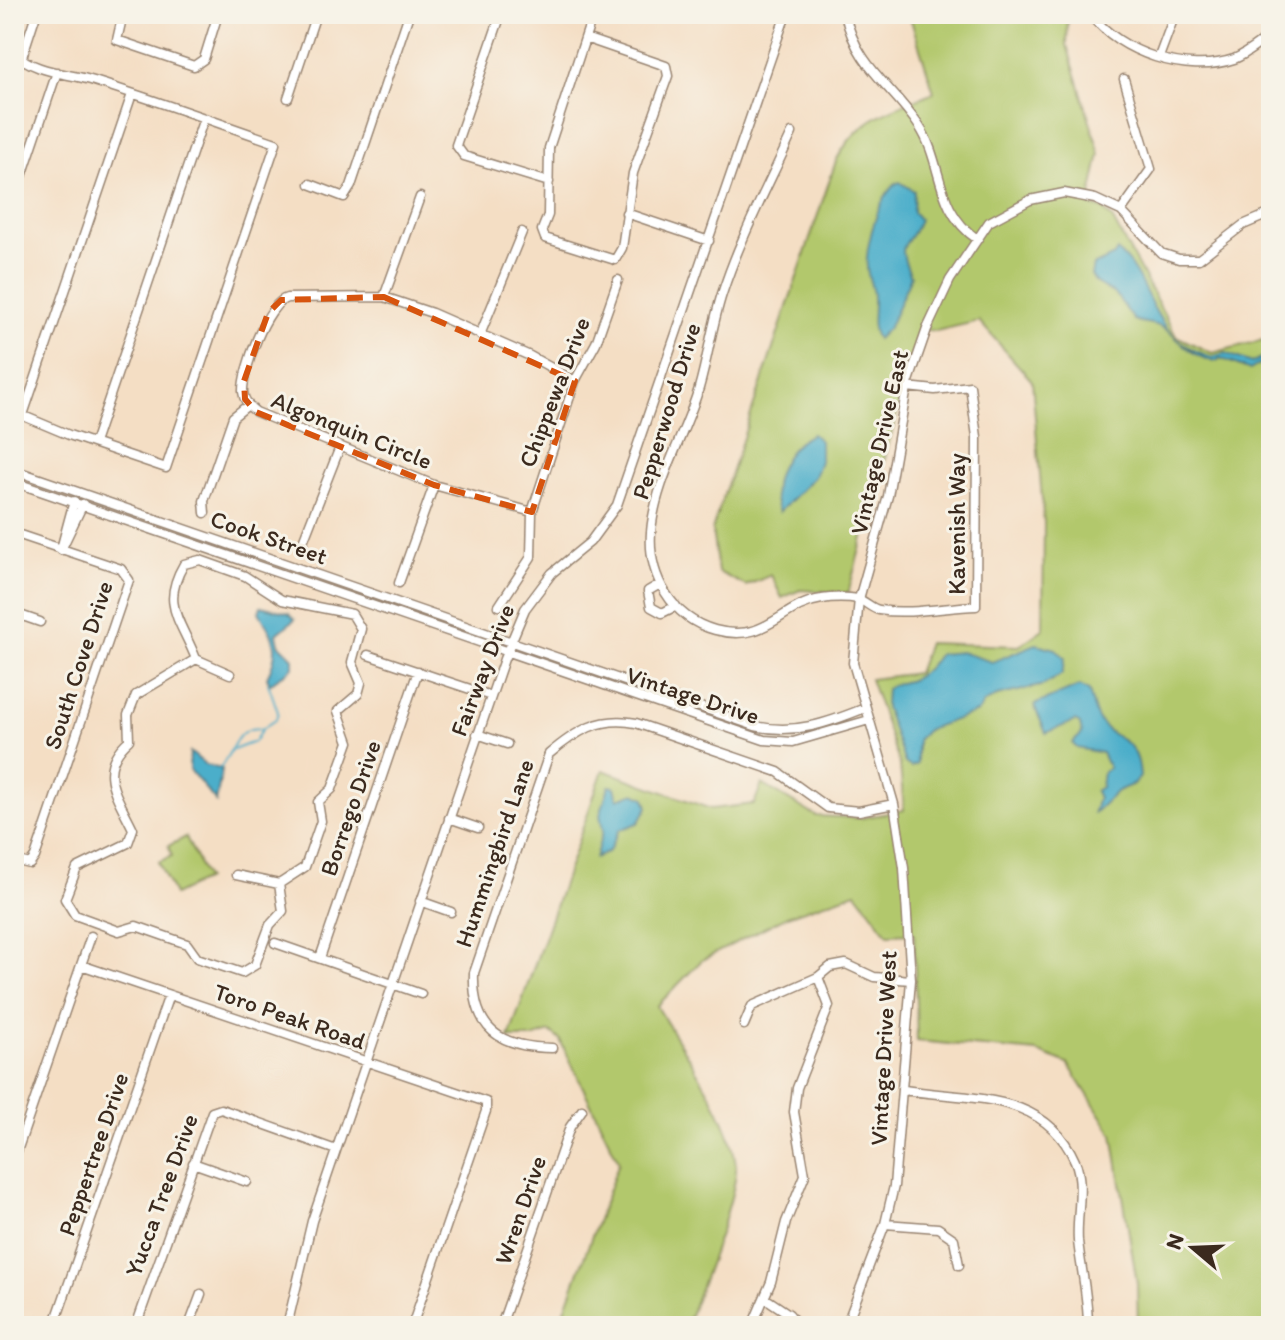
<svg xmlns="http://www.w3.org/2000/svg" width="1285" height="1340" viewBox="0 0 1285 1340" font-family="Itim,sans-serif">
	<style>
		.green { fill: #b2c86c; stroke: #767945; stroke-width: 2 }
		.water { fill: #4baeca; stroke: #436c74; stroke-width: 2 }
		.lines { fill: none; stroke-linecap: round; stroke-linejoin: round }
		.stream { stroke: #4baeca; stroke-width: 2 }
		.minor-casing { stroke: #988471; stroke-width: 11 }
		.minor { stroke: #fff; stroke-width: 8 }
		.marked { fill: none; stroke: #d7540e; stroke-width: 6; stroke-dasharray: 16 10; stroke-linejoin: round }
		.labels { text-anchor: middle; dominant-baseline: central; stroke-width: 6; stroke-linejoin: round; paint-order: stroke }
		.street-label { font-size: 24px; fill: #3b2a1e; stroke: #f7f3e8 }
	</style>
	<rect width="100%" height="100%" fill="#f7f3e8"/>
	<filter id="ink" filterUnits="userSpaceOnUse"><feTurbulence type="fractalNoise" baseFrequency=".0125" numOctaves="2"/><feDisplacementMap in="SourceGraphic" scale="16" xChannelSelector="R" yChannelSelector="G"/><feConvolveMatrix kernelMatrix="1 2 1 2 8 2 1 2 1" color-interpolation-filters="sRGB"/></filter>
	<filter id="wash" filterUnits="userSpaceOnUse"><feTurbulence type="fractalNoise" baseFrequency=".006" numOctaves="4" result="noise"/><feDisplacementMap in="SourceGraphic" scale="32" xChannelSelector="R" yChannelSelector="G"/><feGaussianBlur stdDeviation="1.8" result="paint"/><feColorMatrix in="noise" values="0 0 0 0 0 0 0 0 0 0 0 0 0 0 0 0 0 1.4 0 .05"/><feComposite in="paint" operator="in"/></filter>
	<g filter="url(#wash)">
		<rect width="100%" height="100%" fill="#f4dec4"/>
		<!-- green -->
		<path class="green" d="M909 14H1068L1067 45 1100 154 1089 205 1103 209 1113 220 1176 336 1212 353 1271 338V1326H1138L1137 1283 1113 1134 1068 1064 1037 1052 917 1041 914 933 888 934 856 892 787 916 702 960 657 1006C683 1053 731 1113 736 1166 738 1195 698 1293 686 1326H559L619 1162 560 1040 550 1032 532 1038H509L603 770 711 809 754 804 762 784 816 816 862 818 904 810 900 765 870 679 917 673 928 643 1019 646 1043 629 1044 523 1032 381 979 321 936 331 920 329 848 593 800 590 782 598 771 575 746 586 718 572 712 530 836 161C859 116 890 110 934 92Z
			M186 837 206 879 174 895 158 862 172 856 168 846Z"/>
		<!-- water -->
		<path class="water" d="M900 182 914 191 913 212 919 219C910 250 893 237 911 276L889 327 877 339C869 327 874 311 873 297 873 286 867 277 867 266 865 247 880 189 900 182Z
			M1117 251C1155 282 1146 338 1212 357L1225 353 1252 363 1267 355 1271 357 1250 370 1220 358 1217 361C1192 359 1184 342 1165 329 1157 323 1143 324 1134 320L1116 295 1096 283 1091 275 1093 266 1114 256Z
			M812 434 820 441V461L814 477 779 512C765 485 786 445 812 434Z
			M261 606 289 613 295 619 277 634 279 644 293 658V667L270 684 267 677C282 647 274 638 259 612Z
			M1036 644 1056 649 1065 658 1062 674 1044 685 997 696 984 703 978 712 928 729 917 740V764L911 767 905 763 885 707 886 689C895 681 902 684 913 679 924 674 931 664 939 654L961 652 992 662Z
			M1079 686 1089 691C1092 700 1094 715 1100 722 1118 745 1138 736 1140 777L1134 784 1117 791 1093 814 1098 798 1095 791 1101 787 1103 772 1109 768 1102 753 1077 748 1072 743 1082 734 1080 724 1075 721 1046 733 1034 705Z
			M190 752 206 765 222 769 216 802 189 769Z
			M609 786 615 787 618 799 635 793 645 798 648 807 638 823 619 830 609 851 595 858 603 831 600 815Z"/>
		<g class="lines">
			<!-- stream -->
			<path class="stream" d="M233 750 254 742 262 729 276 719 278 712 268 683
				M220 768C234 750 236 724 262 729"/>
		</g>
	</g>
	<g filter="url(#ink)">
		<g class="lines">
			<!-- minor casing -->
			<g class="minor-casing">
				<path id="minor" d="M123 14 117 40 194 66 204 59 218 14
					M501 14 456 145 464 156 549 182
					M845 14C857 68 892 85 919 126 944 164 934 209 977 239
					M1091 14C1119 53 1187 75 1234 59 1247 54 1259 43 1271 35
					M585 38 666 66 668 76 633 173 622 248 615 260 545 238 542 230 548 215 549 148 593 14
					M14 52C34 73 68 73 94 81 155 100 215 122 276 143L166 468 69 435 14 412
					M1159 57 1175 14
					M14 70 21 60 36 14
					M288 98 316 14
					M792 133C768 186 740 238 722 294 712 325 708 357 699 388 685 435 655 482 651 532 648 575 671 618 715 630 768 644 780 605 822 599 832 597 848 597 858 599 865 601 872 609 879 610 909 615 946 607 976 606L977 437 970 386 935 390 907 387
					M310 184 344 197 351 186 409 14
					M14 200 57 72
					M1121 211 1151 169 1124 79
					M626 213 709 241
					M384 297 420 197
					M480 335 522 232
					M23 415 132 94
					M94 443 204 118
					M14 470 755 726C795 735 828 723 865 708
					M14 482 764 740 793 742 869 720
					M532 512 434 485 256 412C249 407 244 401 243 392 242 371 267 303 287 298L384 297 432 313 530 356 575 381
					M205 513 204 501 233 417 248 405
					M14 533 121 569 129 580 35 857 30 864 14 860
					M302 544 340 447
					M61 549 74 501
					M61 550 83 504
					M200 560 245 576 282 600 352 614 361 629 352 662 361 683 358 694 338 711 349 742 332 789 318 802 321 821 305 867 279 884 283 911 270 925 255 965 242 973 197 958 187 944 136 926 119 931 75 915 65 899 77 868 128 843 133 829C117 795 95 770 129 740L128 715 136 695 196 659C181 620 160 605 184 564Z
					M399 583 434 485
					M660 584 648 591 651 607 662 613 676 606
					M499 606 531 557 532 512 575 381 596 343 618 280
					M14 613 40 622
					M368 655 491 696
					M196 659 230 674
					M477 734 507 744
					M449 818 478 828
					M236 875 279 884
					M420 901 451 912
					M275 943 421 994
					M320 958 418 671
					M81 965 486 1102V1111L412 1326
					M744 1025 752 1006 818 977 830 967 846 964 874 977 911 980
					M552 1048C500 1047 472 1030 474 973L549 754C576 731 600 716 636 723L778 772 828 808 859 811 894 804
					M904 1090C967 1100 1044 1090 1075 1161 1085 1184 1076 1216 1078 1241 1081 1269 1088 1297 1088 1326
					M14 1160 91 936
					M193 1163 247 1182
					M885 1224 938 1228 954 1239 959 1265
					M765 1298 789 1314 798 1326
					M54 1326 169 995
					M136 1326 212 1112 221 1109 336 1150
					M189 1326 201 1294
					M287 1326 312 1221 504 659 525 609 552 573 590 542 617 505 786 14
					M501 1326 570 1127 582 1110
					M752 1326 771 1282 786 1222 805 1175 794 1112 797 1088 829 1006 818 977
					M846 1326 885 1224 894 1186 911 980 904 868 894 804 853 663 859 599 888 496 907 387 927 329 950 280 989 222 1030 200 1064 193 1095 199 1121 211 1161 253 1179 259H1199L1243 225 1271 213"/>
			</g>
			<!-- minor -->
			<use href="#minor" class="minor"/>
		</g>
	</g>
	<!-- marked area -->
	<path class="marked" d="M384 297 575 381 532 512 434 485 256 412 245 399 244 381 268 313 281 300Z"/>
	<g class="labels">
		<!-- street labels -->
		<g class="street-label">
			<text transform="translate(554 392) rotate(-69)">Chippewa Drive</text>
			<text transform="translate(666 411) rotate(-73)">Pepperwood Drive</text>
			<text transform="translate(352 430) rotate(22)">Algonquin Circle</text>
			<text transform="translate(879 442) rotate(-77)">Vintage Drive East</text>
			<text transform="translate(956 524) rotate(-90)">Kavenish Way</text>
			<text transform="translate(269 537) rotate(19)">Cook Street</text>
			<text transform="translate(78 665) rotate(-72)">South Cove Drive</text>
			<text transform="translate(482 670) rotate(-69)">Fairway Drive</text>
			<text transform="translate(693 695) rotate(18)">Vintage Drive</text>
			<text transform="translate(350 808) rotate(-71)">Borrego Drive</text>
			<text transform="translate(494 853) rotate(-71)">Hummingbird Lane</text>
			<text transform="translate(290 1016) rotate(19)">Toro Peak Road</text>
			<text transform="translate(883 1048) rotate(-87)">Vintage Drive West</text>
			<text transform="translate(93 1154) rotate(-71)">Peppertree Drive</text>
			<text transform="translate(161 1195) rotate(-70)">Yucca Tree Drive</text>
			<text transform="translate(520 1210) rotate(-71)">Wren Drive</text>
		</g>
	</g>
	<!-- margin -->
	<rect width="1285" height="1340" fill="none" stroke="#f7f3e8" stroke-width="48"/>
	<!-- north arrow -->
	<g transform="translate(1193 1248) rotate(289)" stroke="#f7f3e8" stroke-width="6" paint-order="stroke">
	<path d="M0-6L14 30L0 20L-14 30Z" fill="#3b2a1e"/>
	<text y="-12" font-size="22" font-weight="bold" text-anchor="middle" fill="#3b2a1e">N</text>
	</g>
</svg>
